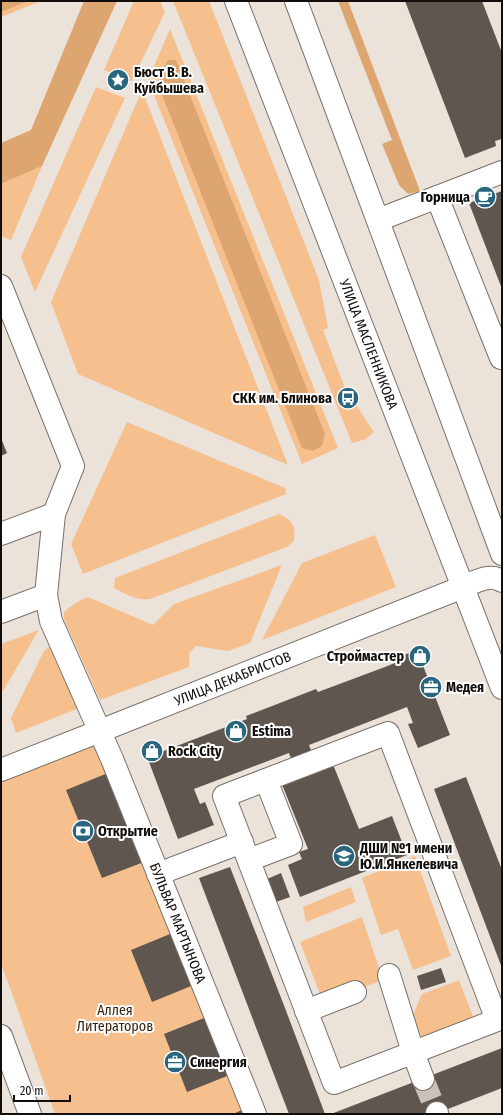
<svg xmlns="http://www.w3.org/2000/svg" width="503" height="1115" viewBox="0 0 503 1115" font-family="'Fira Sans Condensed',sans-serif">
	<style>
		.green { fill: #f5c08e }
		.forest { fill: #dda56f }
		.building { fill: #5e564f }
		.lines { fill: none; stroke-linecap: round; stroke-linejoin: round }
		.minor-tunnel { stroke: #cac2bb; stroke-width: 22; stroke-dasharray: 22 11; stroke-linecap: butt }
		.minor-casing { stroke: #79716b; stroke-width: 24 }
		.major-casing { stroke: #79716b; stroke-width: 24 }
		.minor { stroke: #fff; stroke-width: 22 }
		.major { stroke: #fff; stroke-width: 22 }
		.labels { text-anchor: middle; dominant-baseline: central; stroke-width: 4; stroke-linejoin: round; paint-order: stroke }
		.poi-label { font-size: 14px; font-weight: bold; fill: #110e0b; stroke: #fff; text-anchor: start }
		.street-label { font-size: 14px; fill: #110e0b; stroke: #fff }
		.park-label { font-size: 14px; fill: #3a230b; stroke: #fff }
	</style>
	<rect width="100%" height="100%" fill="#ebe2da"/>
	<!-- green -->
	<path class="green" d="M1 1H41L1 17Z
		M134 1H160L165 12 132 81 104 70Z
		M173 1H209L319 280 328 328 323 330 352 407 356 405 374 432 366 439 352 443Z
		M170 29 338 448 302 464 148 80Z
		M96 87 125 98 35 292 21 257Z
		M142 90 288 465 78 374 51 302Z
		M42 166 11 240 1 236V184Z
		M127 422 285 488 286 494 83 574 71 544Z
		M279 514C293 521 296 525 294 541L287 547 150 599C136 601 126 594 114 588L115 578Z
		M375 535 396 587 262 640 302 563Z
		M282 565 250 643 228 651 196 646 189 653V667L100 700 64 619V612C71 606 79 600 88 597L153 625 174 604Z
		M39 630 1 694V644Z
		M52 644 84 706 16 733 11 718 44 651Z
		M98 744 248 1114H55L1 963V781Z
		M415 856 451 956 413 970 398 929 381 935 362 878Z
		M351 887 356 902 306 922 303 907Z
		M362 917 383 980 323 1002 300 942Z
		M459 980 474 1019 422 1039 413 1015 422 994Z"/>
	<!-- forest -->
	<path class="forest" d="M1 1H28L1 12Z
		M84 1H117L42 166 1 184V143L31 130Z
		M338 1H348L420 191 408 194 399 185 382 144 392 140Z
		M168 60H176L325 434 322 446 313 451 302 448 159 87 161 73Z"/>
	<!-- building -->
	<path class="building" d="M405 1H482L502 53V139L495 141 496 146 465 158Z
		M502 191V289L469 203Z
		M1 438 7 453 1 456Z
		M417 650 450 735 418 748 408 724 413 723 407 707 309 745 312 753 292 761 289 753 194 789 200 804 205 802 214 825 178 839 146 754 160 749 161 752 247 719 246 716 316 689 318 692 385 667 402 660 401 656Z
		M332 762 359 829 392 816 407 855 300 897 288 865 302 859 299 852 308 849 281 782Z
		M108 773 144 862 102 878 66 790Z
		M466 777 502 870V968L434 789Z
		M230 867 285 1008 325 1114H289L199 878Z
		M281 873 290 897 276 902 267 879Z
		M175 932 196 984 152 1002 131 950Z
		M441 968 446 982 421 990 417 976Z
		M209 1016 232 1074 187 1092 164 1034Z
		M502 1048V1088L435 1114H331Z
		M242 1110 243 1114H233Z"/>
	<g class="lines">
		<!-- minor-tunnel -->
		<path class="minor-tunnel" d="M423 1079 437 1113"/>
		<!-- minor casing -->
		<g class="minor-casing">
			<g id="minor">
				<path d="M437 197 501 358"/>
				<path d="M378 220 502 172"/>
				<path id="s1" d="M1 286 73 466 54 514 46 595 51 621 112 759 255 1114"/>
				<path d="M1 534 54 514"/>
				<path d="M1 612 46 595"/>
				<path d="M388 733 497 1020 334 1083 224 796Z"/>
				<path id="s2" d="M1 770 100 731 463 587"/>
				<path d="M249 860 291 844 266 780"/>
				<path d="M158 874 242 842"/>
				<path d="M389 975 413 1052 423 1079"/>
				<path d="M306 1011 355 992"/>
				<path d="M1 1036 30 1114"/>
				<path d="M437 1113V1114"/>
			</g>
		</g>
		<!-- major casing -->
		<g class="major-casing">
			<g id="major">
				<path id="s3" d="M236 1 502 688"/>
				<path d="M296 1 502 554"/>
				<path d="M463 587C475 582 489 573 502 581"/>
			</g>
		</g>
		<!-- minor -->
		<use href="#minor" class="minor"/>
		<!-- major -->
		<use href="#major" class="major"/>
	</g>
	<!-- icons -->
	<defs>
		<g id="sight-disc" transform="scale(1.15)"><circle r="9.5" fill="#29657d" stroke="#fff"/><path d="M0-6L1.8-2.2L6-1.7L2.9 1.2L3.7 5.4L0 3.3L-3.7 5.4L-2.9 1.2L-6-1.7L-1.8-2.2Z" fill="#fff"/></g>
		<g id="cafe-disc" transform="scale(1.15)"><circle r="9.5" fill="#29657d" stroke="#fff"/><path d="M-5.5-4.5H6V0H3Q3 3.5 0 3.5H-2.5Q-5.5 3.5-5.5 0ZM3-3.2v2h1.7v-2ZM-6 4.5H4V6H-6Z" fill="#fff"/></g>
		<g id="bus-disc" transform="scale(1.15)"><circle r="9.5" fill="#29657d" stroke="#fff"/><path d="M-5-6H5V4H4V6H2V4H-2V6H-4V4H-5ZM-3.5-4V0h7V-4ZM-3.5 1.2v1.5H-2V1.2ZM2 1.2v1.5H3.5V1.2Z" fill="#fff"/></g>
		<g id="shop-disc" transform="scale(1.15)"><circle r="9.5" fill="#29657d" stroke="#fff"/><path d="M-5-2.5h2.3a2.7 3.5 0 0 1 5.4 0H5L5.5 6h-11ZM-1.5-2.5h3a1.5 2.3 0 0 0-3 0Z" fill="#fff"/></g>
		<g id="office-disc" transform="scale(1.15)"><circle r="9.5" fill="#29657d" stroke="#fff"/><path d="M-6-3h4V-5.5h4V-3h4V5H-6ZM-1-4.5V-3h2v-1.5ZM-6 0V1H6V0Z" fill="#fff"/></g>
		<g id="bank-disc" transform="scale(1.15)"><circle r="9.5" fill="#29657d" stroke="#fff"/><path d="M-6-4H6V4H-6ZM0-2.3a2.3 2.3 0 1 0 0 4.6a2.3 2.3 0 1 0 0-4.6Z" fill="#fff"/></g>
		<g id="school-disc" transform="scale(1.15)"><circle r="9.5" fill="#29657d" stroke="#fff"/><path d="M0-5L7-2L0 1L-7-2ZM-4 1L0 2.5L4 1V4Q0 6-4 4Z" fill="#fff"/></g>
	</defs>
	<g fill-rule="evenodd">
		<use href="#sight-disc" x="118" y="80"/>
		<use href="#cafe-disc" x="485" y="197"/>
		<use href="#bus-disc" x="348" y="398"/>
		<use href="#shop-disc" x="420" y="656"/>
		<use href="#office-disc" x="431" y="687"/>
		<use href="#shop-disc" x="236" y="731"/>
		<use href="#shop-disc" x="152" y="751"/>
		<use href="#bank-disc" x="83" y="831"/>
		<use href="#school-disc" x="344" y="856"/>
		<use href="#office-disc" x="175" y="1062"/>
	</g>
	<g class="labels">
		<!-- poi labels -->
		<g class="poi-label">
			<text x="134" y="72">Бюст В. В.<tspan x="134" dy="16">Куйбышева</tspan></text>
			<text x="470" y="197" text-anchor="end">Горница</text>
			<text x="332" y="398" text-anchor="end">СКК им. Блинова</text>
			<text x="404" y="656" text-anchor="end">Строймастер</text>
			<text x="446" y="687">Медея</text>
			<text x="252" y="731">Estima</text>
			<text x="168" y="751">Rock City</text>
			<text x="98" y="831">Открытие</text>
			<text x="360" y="848">ДШИ №1 имени<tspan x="360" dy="16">Ю.И.Янкелевича</tspan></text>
			<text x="190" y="1062">Синергия</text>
		</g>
		<!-- street labels -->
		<g class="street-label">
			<text stroke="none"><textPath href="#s3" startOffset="368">УЛИЦА МАСЛЕННИКОВА</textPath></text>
			<text stroke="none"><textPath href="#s2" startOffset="249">УЛИЦА ДЕКАБРИСТОВ</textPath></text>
			<text stroke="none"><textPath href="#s1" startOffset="681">БУЛЬВАР МАРТЫНОВА</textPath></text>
		</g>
		<!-- park labels -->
		<g class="park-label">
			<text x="115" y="1010">Аллея<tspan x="115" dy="16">Литераторов</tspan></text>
		</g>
	</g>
	<!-- border -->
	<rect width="503" height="1115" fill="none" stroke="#110e0b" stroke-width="4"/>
	<!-- scale -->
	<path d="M14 1095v6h56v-6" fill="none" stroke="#110e0b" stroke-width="2"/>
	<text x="20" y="1095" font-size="12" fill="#110e0b" stroke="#ffffff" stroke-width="3" paint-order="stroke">20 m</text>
</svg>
